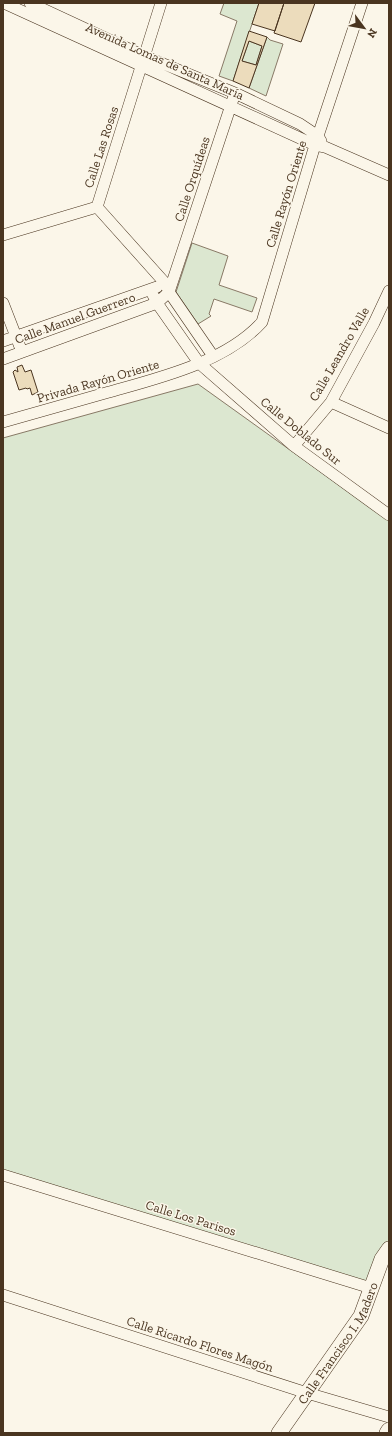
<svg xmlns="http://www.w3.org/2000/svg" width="392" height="1436" viewBox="0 0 392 1436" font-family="'Zilla Slab',serif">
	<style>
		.green { fill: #dce7d0; stroke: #887966 }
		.building { fill: #ecdcbc; stroke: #4a3520; fill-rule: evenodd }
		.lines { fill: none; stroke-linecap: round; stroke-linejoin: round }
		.street-casing { stroke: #4a3520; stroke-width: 12 }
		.secondary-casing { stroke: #4a3520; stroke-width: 16 }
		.street { stroke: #fbf6e9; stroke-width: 11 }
		.secondary { stroke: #fbf6e9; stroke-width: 15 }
		.labels { text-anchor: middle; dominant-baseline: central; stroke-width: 3; stroke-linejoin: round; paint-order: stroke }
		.street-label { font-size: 13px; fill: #4a3520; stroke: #fbf6e9 }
	</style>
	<rect width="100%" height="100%" fill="#fbf6e9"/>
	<!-- green -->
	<path class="green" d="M224 3H259L233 81 219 76 237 21 220 14Z
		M267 37 270 40 283 44 266 96 249 88Z
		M249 41 262 46 256 65 242 61Z
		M192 243 228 256 219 285 257 298 252 312 214 299 209 314 211 316 198 324 176 292Z
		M198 384 389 521V1249L373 1287 3 1173V438Z"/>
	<!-- building -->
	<path class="building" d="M259 3H284L275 31 252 24Z
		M284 3H315L301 42 274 33Z
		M249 31 267 37 249 88 233 81ZM249 41 262 46 256 65 242 61Z
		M22 365 25 372 31 370 38 392 32 395 30 388 27 389 26 388 19 390 13 372 15 370 18 372 17 367Z"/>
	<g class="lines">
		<!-- street casing -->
		<g class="street-casing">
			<path id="street" d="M4 3 315 145 325 147 389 175
				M30 3 144 56 235 93 300 124 318 136 321 141
				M97 207 161 3
				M97 207 165 283 169 292 213 356
				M3 235 97 207
				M151 291 157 303 199 363 294 446 389 515
				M3 303 22 352
				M3 341 157 287
				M3 359 157 303 169 292 235 93
				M331 402 389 428
				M3 422C38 412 74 402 109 392 159 378 226 362 262 322L315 145 362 3
				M294 446 331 402 374 323 389 291
				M3 1175 371 1288
				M3 1295 307 1393 389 1417"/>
		</g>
		<!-- secondary casing -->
		<g class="secondary-casing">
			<g id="secondary">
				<path id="s1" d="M279 1433 361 1316 382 1259 389 1249"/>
				<path d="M387 1433 389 1430"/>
			</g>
		</g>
		<!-- street -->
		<use href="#street" class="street"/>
		<!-- secondary -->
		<use href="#secondary" class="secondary"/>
	</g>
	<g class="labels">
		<!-- street labels -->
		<g class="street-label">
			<text transform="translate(165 61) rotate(24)">Avenida Lomas de Santa María</text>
			<text transform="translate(101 147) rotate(-72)">Calle Las Rosas</text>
			<text transform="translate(192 179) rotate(-72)">Calle Orquídeas</text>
			<text transform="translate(286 194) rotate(-73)">Calle Rayón Oriente</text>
			<text transform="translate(75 318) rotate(-20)">Calle Manuel Guerrero</text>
			<text transform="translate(339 354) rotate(-60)">Calle Leandro Valle</text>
			<text transform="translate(98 381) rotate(-16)">Privada Rayón Oriente</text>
			<text transform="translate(301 431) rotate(39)">Calle Doblado Sur</text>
			<text transform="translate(191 1218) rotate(17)">Calle Los Parisos</text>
			<text stroke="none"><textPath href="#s1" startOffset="108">Calle Francisco I. Madero</textPath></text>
			<text transform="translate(200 1344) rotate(18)">Calle Ricardo Flores Magón</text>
		</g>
	</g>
	<!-- border -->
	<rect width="392" height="1436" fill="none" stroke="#4a3520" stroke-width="8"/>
	<!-- north arrow -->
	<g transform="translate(364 28) rotate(122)" stroke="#fbf6e9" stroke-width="3" paint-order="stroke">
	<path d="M0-3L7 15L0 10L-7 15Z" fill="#4a3520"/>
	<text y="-6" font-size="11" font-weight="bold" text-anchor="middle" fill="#4a3520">N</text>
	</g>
</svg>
